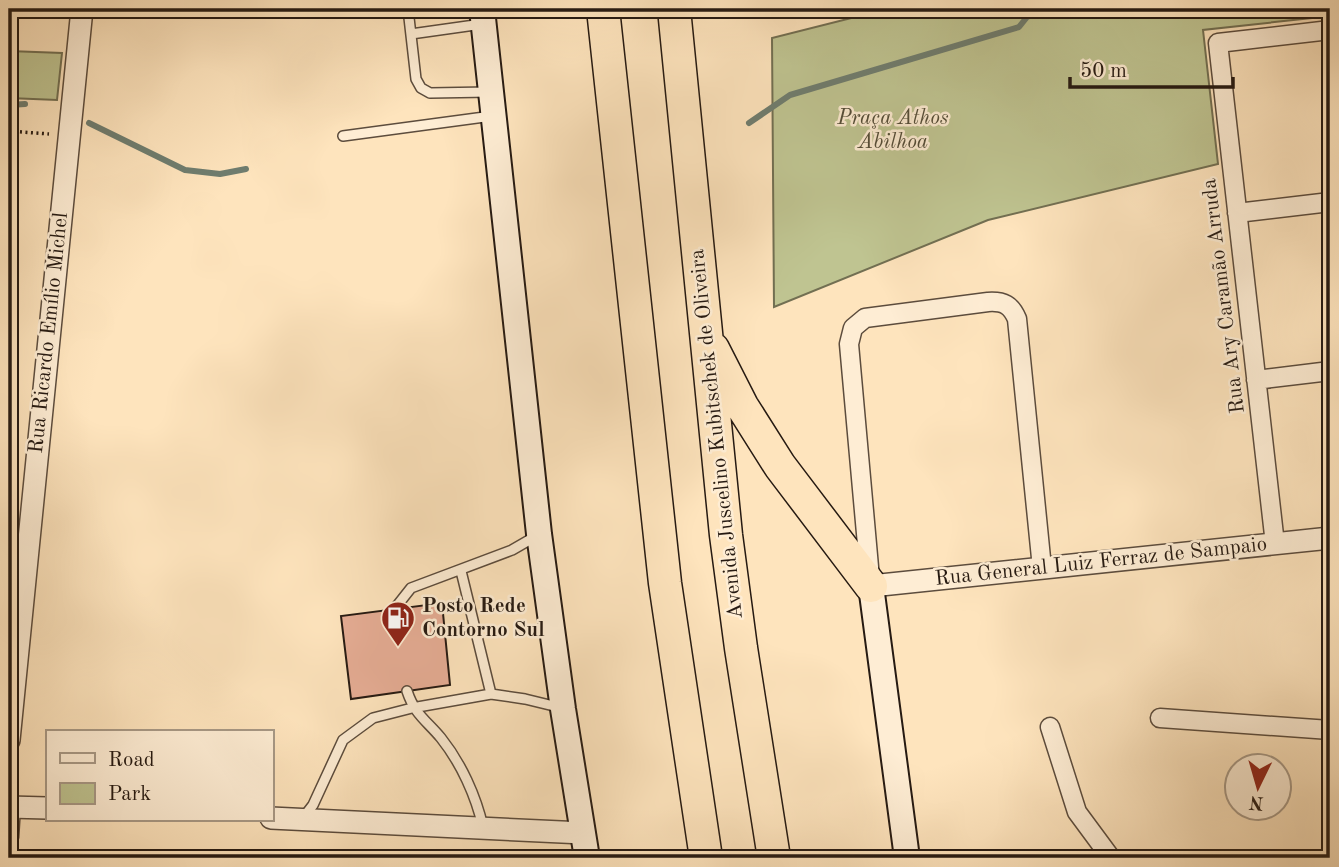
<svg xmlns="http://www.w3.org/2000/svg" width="1339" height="867" viewBox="0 0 1339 867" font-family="'Old Standard TT',serif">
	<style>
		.green { fill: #bfc491; stroke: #726f52; stroke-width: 2 }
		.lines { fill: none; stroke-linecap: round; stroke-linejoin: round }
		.stream { stroke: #6f7d6f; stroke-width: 6 }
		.building { fill: #e6ad95; stroke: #261a12; stroke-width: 2 }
		.service-casing { stroke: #5c4c3d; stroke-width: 12 }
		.minor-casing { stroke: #5c4c3d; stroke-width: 21 }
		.tertiary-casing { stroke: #5c4c3d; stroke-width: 24 }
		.secondary-casing { stroke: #261a12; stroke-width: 28 }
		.motorway-casing { stroke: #261a12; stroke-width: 35 }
		.path { stroke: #261a12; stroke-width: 3.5; stroke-dasharray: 2 3.5; stroke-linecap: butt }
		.service { stroke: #feedd4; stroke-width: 9 }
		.minor { stroke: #feedd4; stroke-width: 18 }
		.tertiary { stroke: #feedd4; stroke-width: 21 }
		.secondary { stroke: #feedd4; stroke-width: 24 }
		.motorway { stroke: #fee4bd; stroke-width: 32 }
		.labels { text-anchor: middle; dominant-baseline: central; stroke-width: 5; stroke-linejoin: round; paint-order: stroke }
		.park-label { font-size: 21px; font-style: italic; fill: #544d38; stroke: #feedd4 }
		.street-label { font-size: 21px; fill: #261a12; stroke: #feedd4 }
		.poi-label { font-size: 21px; font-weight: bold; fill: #261a12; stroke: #feedd4; text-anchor: start }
	</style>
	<rect width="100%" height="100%" fill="#fee4bd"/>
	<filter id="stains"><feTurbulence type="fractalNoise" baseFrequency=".00286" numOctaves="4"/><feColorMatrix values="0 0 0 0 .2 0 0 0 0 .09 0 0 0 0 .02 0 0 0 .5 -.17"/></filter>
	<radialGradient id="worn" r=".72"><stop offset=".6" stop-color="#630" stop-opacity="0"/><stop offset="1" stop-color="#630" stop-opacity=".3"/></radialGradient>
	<!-- green -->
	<path class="green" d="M887 9H1330V16L1203 30 1218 164 988 220 774 307 772 38Z
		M9 51 62 53 57 100 9 98Z"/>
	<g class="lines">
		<!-- stream -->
		<path class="stream" d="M9 105 25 104
			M89 123 185 170 220 174 246 169
			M749 123 790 95 1019 27 1027 17 1045 9"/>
	</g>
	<!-- building -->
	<path class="building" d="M442 603 450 685 351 699 341 616Z"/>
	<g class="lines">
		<!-- service casing -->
		<g class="service-casing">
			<path id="service" d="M408 9 416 79 421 88 430 93 489 92
				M411 34 482 24
				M343 136 492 116
				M461 571 491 694
				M396 607 411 588 512 550 538 535
				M407 691C415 715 426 720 441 738 461 763 476 796 483 827
				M303 818 313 805 343 740 373 718 412 708 491 694 525 699 562 708"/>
		</g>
		<!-- minor casing -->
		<g class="minor-casing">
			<path id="minor" d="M1237 213 1330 202
				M1256 380 1330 371
				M1275 544 1218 43 1330 30
				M870 578 849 344 853 328 865 318 988 302C1004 301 1011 305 1017 319L1042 568
				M1160 718 1330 730
				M1050 727 1077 812 1111 858
				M9 837 11 806"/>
		</g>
		<!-- tertiary casing -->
		<g class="tertiary-casing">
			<path id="tertiary" d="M871 586 1330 538
				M9 740 82 9
				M9 807 47 808
				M271 818 583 833"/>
		</g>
		<!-- secondary casing -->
		<g class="secondary-casing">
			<path id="secondary" d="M482 9 539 534 563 709 587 858
				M871 586 907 858"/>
		</g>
		<!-- motorway casing -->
		<g class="motorway-casing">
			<path id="motorway" d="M603 9 665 583 706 858
				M674 9 726 535 741 648 774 858
				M713 349 742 406 780 466 871 586"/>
		</g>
		<!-- path -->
		<path class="path" d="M9 131 49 134"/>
		<!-- service -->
		<use href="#service" class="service"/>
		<!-- minor -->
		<use href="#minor" class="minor"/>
		<!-- tertiary -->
		<use href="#tertiary" class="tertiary"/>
		<!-- secondary -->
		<use href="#secondary" class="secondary"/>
		<!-- motorway -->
		<use href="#motorway" class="motorway"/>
	</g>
	<!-- icons -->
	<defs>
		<g id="fuel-pin" transform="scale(1.75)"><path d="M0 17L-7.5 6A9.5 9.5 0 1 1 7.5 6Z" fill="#8f2418" stroke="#feedd4"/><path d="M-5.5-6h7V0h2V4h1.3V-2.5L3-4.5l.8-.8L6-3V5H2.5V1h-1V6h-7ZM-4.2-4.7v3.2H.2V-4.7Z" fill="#fff"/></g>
	</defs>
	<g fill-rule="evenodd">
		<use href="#fuel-pin" x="398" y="618"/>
	</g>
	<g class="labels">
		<!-- park labels -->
		<g class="park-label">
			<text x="893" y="118">Praça Athos<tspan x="893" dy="24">Abilhoa</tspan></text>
		</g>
		<!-- street labels -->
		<g class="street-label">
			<text transform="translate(1224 296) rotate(-97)">Rua Ary Caramão Arruda</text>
			<text transform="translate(49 333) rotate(-84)">Rua Ricardo Emílio Michel</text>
			<text transform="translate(717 434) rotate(-96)">Avenida Juscelino Kubitschek de Oliveira</text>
			<text transform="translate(1101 562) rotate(-6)">Rua General Luiz Ferraz de Sampaio</text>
		</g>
		<!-- poi labels -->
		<g class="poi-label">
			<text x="422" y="606">Posto Rede<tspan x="422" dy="24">Contorno Sul</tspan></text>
		</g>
	</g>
	<!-- margin -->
	<rect width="1339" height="867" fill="none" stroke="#fee4bd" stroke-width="35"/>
	<rect x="10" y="10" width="1318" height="846" fill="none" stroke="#261a12" stroke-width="3.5"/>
	<rect x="18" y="18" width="1304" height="832" fill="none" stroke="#261a12" stroke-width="2"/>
	<!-- legend -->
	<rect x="46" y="730" width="228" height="91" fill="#feedd4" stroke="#a89986" stroke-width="2"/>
	<rect x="60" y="753" width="35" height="10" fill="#feedd4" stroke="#a89986" stroke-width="2"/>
	<text x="108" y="766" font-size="21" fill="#261a12">Road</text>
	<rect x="60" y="783" width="35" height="21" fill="#bfc491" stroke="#a89986" stroke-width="2"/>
	<text x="108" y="800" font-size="21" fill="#261a12">Park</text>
	<!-- north arrow -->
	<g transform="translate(1258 787) rotate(185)"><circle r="33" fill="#feedd4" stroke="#a89986" stroke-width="2"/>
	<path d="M0-5L12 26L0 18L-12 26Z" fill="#8f2418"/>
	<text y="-10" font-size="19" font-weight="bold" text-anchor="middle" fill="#261a12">N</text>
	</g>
	<!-- scale -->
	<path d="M1070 77v10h163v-10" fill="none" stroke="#261a12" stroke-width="3.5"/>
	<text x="1080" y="77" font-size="21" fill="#261a12" stroke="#feedd4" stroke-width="5" paint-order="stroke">50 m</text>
	<rect width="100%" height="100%" filter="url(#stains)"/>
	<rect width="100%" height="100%" fill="url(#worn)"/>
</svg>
